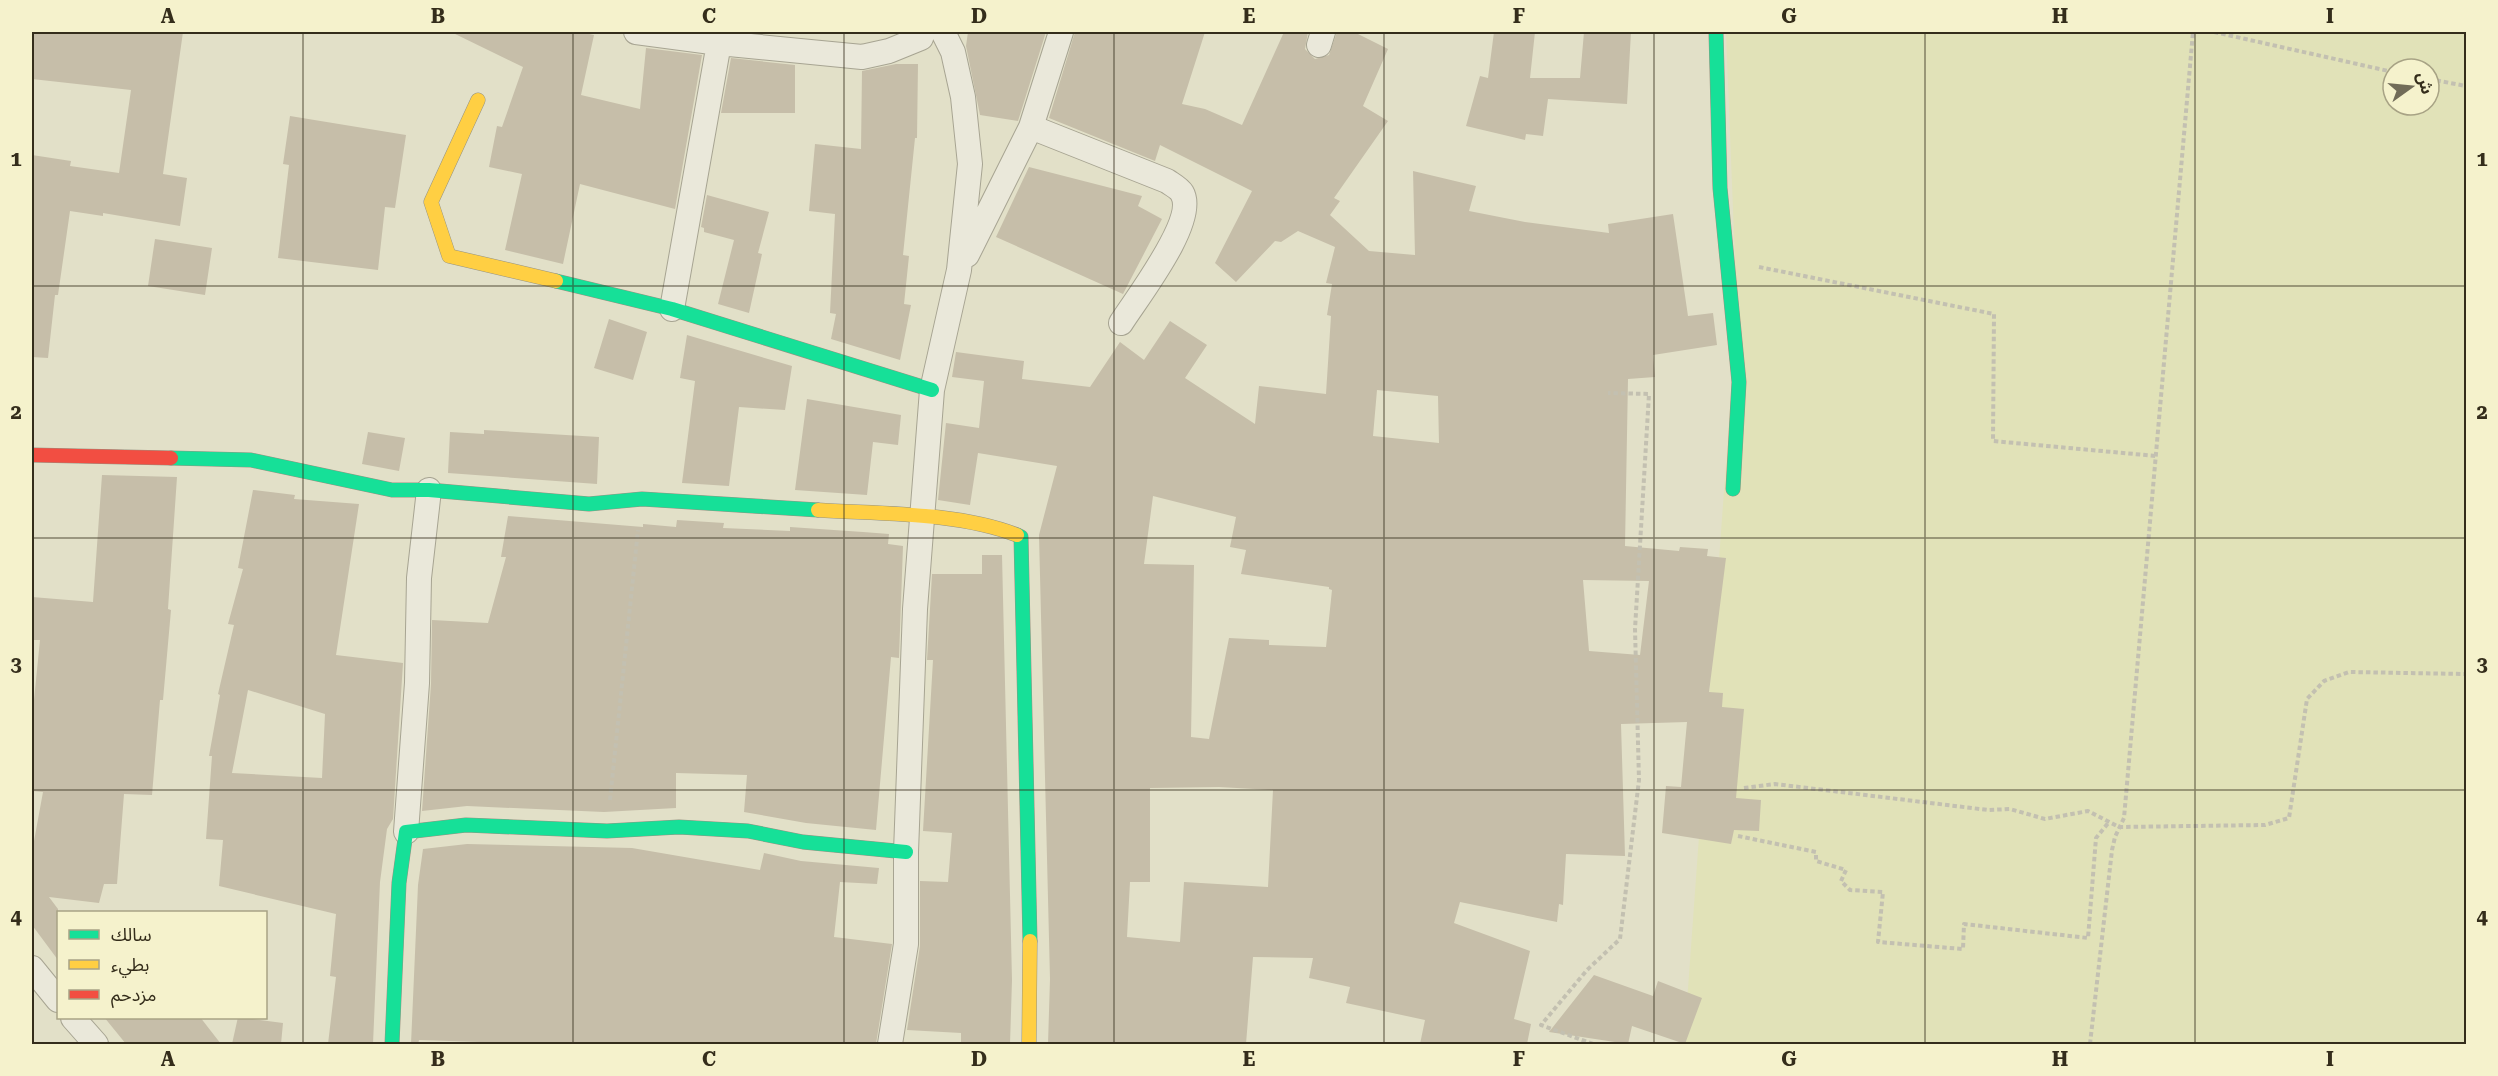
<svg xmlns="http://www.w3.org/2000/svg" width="2498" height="1076" viewBox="0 0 2498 1076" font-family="'Roboto Serif','Noto Sans Arabic',serif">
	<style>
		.farmland { fill: #e1e2b8; fill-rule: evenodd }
		.building { fill: #c6bea9; fill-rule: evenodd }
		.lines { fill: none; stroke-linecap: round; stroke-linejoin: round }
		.street-casing { stroke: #a7a492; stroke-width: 26 }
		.fast-casing { stroke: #969382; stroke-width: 15 }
		.slow-casing { stroke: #969382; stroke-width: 15 }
		.jam-casing { stroke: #969382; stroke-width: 15 }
		.path { stroke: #c3c0b1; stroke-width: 4; stroke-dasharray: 4.5 3; stroke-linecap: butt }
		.street { stroke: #eae8da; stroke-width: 24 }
		.fast { stroke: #16e098; stroke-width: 14 }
		.slow { stroke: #ffcf43; stroke-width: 14 }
		.jam { stroke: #f24e42; stroke-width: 14 }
		.grid { fill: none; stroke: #342d1b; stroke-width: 1.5; stroke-opacity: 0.55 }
		.neatline { fill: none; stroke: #342d1b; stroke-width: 2 }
		.grid-label { font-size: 20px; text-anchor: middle; font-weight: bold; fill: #342d1b }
	</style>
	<rect width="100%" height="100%" fill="#e2e0c8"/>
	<!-- farmland -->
	<path class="farmland" d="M1726 32H2466V1044H1684L1737 311ZM2393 69H2429V105H2393Z"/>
	<!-- building -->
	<path class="building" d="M32 32H183L163 174 187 178 180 226 103 213V216L70 211 58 295H55L48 358 32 357V155L71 161 70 166 119 173 131 90 32 79Z
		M451 32H580L594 35 581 95 640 109 646 48 702 55 675 209 580 184 563 264 505 250 522 174 489 167 497 126 502 127 523 67Z
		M968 32H1046L1018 121 980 115 966 46Z
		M1075 32H1205L1182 104 1205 109 1242 125 1284 32H1308L1305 49 1315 59 1329 55 1337 32H1354L1388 49 1363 106 1388 121 1334 198 1340 201 1330 215 1369 251 1415 255 1413 171 1476 186 1469 211 1525 222 1609 233 1608 224 1673 214 1688 316 1713 313 1717 345 1653 355 1655 377 1628 379 1625 546 1679 551 1680 547 1708 549 1707 556 1726 558 1709 692 1723 693 1722 707 1744 709 1736 798 1761 800 1759 831 1734 830 1731 844 1662 833 1666 786 1681 787 1687 722 1621 724 1625 856 1566 854 1563 905 1559 904 1557 922 1460 902 1454 923 1530 951 1514 1019 1531 1024 1527 1044H1420L1425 1020 1346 1003 1350 987 1309 978 1313 958 1253 957 1246 1044H1048L1050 979 1039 535 1057 466 978 453 970 505 938 500 946 423 979 428 984 381 952 377 956 352 1024 361 1022 379 1090 387 1120 342 1144 360 1170 321 1207 345 1185 378 1255 424 1259 386 1326 394 1331 316 1327 315 1332 284 1326 283 1335 247 1298 231 1281 242 1275 241 1236 282 1215 263 1252 191 1160 145 1155 161 1049 118ZM1377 390 1438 396 1439 443 1373 436ZM1153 496 1236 517 1230 547 1246 550 1241 574 1329 587V589L1332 590 1326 647 1269 645V640L1229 638 1209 739 1191 737 1194 565 1144 564ZM1583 580 1649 581 1640 655 1589 651ZM1219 787 1273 790 1268 887 1184 882 1180 942 1127 937 1130 882H1150V788Z
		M1494 32H1535L1530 78H1580L1584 32H1631L1627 104 1548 99 1543 136 1526 134 1525 140 1466 126 1480 76 1488 78Z
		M731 58 795 65V113H721Z
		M896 64H918L917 138H915L903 255 909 256 904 304 911 305 900 360 831 339 836 314 830 313 835 214 809 211 815 144 861 149 862 71Z
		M290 116 406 135 395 208 385 207 378 270 278 258 289 165 283 164Z
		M1029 167 1142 196 1138 206 1162 219 1123 294 996 237Z
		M707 195 769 212 758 253 762 254 749 313 718 304 734 240 704 232V228L701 227Z
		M155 239 212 248 205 295 148 286Z
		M609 319 647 332 633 380 594 368Z
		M687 335 792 366 785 410 739 407 729 486 682 483 695 381 680 378Z
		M807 399 901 415 898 445 873 442 867 495 795 490Z
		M484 430 599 437 597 484 448 473 450 432 484 434Z
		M368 432 405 438 399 471 362 464Z
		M102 475 177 477 168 609 171 610 163 700H160L152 795 124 794 117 884H104L99 903 49 897 58 909V960L32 925V852L43 792 32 791V699L34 700 40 640H32V597L93 602Z
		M253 490 295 495 294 499 359 504 336 655 403 663 393 819 387 829 380 882 373 1044H328L336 977 330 976 336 914 219 886 223 840 206 839 212 756H209L220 695 218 694 234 625 228 624 243 569 238 568ZM248 690 325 714 322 778 232 773Z
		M508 516 643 527V524L676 527 677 520 724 523 723 528 790 531V527L863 532 889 534 888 544 903 546 899 658 891 657 876 830 806 823 744 812 747 775 676 773V808L604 812 467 806 422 811 431 684 432 620 488 623 506 557H501Z
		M982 555H1002L1012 980 1010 1044H961V1033L907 1030 920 946V881L948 882 952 833 923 831 933 660H927L932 574H982Z
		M467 844 632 848 760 870 764 853 801 861 879 868 877 884 840 882 834 937 892 944 876 1044H537L419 1040 418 1044H411L418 885 423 849Z
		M1594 975 1653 996 1658 981 1702 998 1685 1044 1632 1026 1628 1044 1549 1032Z
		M104 1017H200L221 1044H126Z
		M238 1017 283 1023 281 1044H232Z"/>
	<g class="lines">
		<!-- street casing -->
		<g class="street-casing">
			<path id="street" d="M636 32 719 43 862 57 889 51 921 38 923 32
				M1319 45 1323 32
				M1031 127 1167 181C1171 184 1179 188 1182 193 1198 220 1136 299 1121 323
				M967 255 1031 127 1061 32
				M672 309 719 43
				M406 832 417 683 419 578 429 490
				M32 968 58 1000
				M73 1018 96 1044
				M890 1044 906 944V852L915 609 932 390 959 270 970 164 963 97 953 52 943 32"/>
		</g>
		<!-- fast casing -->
		<g class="fast-casing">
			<path id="fast" d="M1716 32 1720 188 1739 382 1733 489
				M556 281 672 309 932 390
				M171 458 251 460 392 490H429L589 504 642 499 818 510
				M1017 535 1021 537 1030 941
				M392 1044 399 883 406 832 466 825 607 831 679 827 748 831 803 842 906 852"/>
		</g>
		<!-- slow casing -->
		<g class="slow-casing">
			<path id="slow" d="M478 100 431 202 449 256 556 281
				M818 510C881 514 958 512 1017 535
				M1029 1044 1030 941"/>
		</g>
		<!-- jam casing -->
		<g class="jam-casing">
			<path id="jam" d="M32 455 171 458"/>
		</g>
		<!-- path -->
		<path class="path" d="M2214 32 2393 72
			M2429 79 2466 86
			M1759 267 1994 314 1993 441 2156 456
			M1744 788 1775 784 1988 810 2010 809 2045 819 2088 811 2119 827 2265 825 2289 818 2307 699 2324 681 2349 672 2466 674
			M610 800 638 530
			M1738 836 1816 852V861L1846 870 1841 881 1850 890 1883 892 1878 942 1963 949 1964 924 2088 938 2096 838 2109 822
			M1593 1044 1541 1025 1587 970 1620 939 1639 780 1635 629 1649 394 1608 393
			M2090 1044 2112 850 2115 837 2124 818 2193 32"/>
		<!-- street -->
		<use href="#street" class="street"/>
		<!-- fast -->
		<use href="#fast" class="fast"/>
		<!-- slow -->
		<use href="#slow" class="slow"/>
		<!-- jam -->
		<use href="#jam" class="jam"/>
	</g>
	<!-- grid -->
	<path class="grid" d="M303 32V1044M573 32V1044M844 32V1044M1114 32V1044M1384 32V1044M1654 32V1044M1925 32V1044M2195 32V1044M32 286H2466M32 538H2466M32 790H2466"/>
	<!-- border -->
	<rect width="2498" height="1076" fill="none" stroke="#f5f2cc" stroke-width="66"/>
	<!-- legend -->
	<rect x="57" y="911" width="210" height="108" fill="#f5f2cc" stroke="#a8a385" stroke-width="1.5"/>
	<rect x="69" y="930" width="30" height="9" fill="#16e098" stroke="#a8a385" stroke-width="1.5"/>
	<text x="111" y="941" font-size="18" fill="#342d1b">سالك</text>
	<rect x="69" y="960" width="30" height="9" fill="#ffcf43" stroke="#a8a385" stroke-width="1.5"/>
	<text x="111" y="971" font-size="18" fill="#342d1b">بطيء</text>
	<rect x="69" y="990" width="30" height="9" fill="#f24e42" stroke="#a8a385" stroke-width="1.5"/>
	<text x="111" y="1001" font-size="18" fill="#342d1b">مزدحم</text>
	<!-- north arrow -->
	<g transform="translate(2411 87) rotate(75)"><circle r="28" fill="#f5f2cc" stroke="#a8a385" stroke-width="1.5"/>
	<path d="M0-4.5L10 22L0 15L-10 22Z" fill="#716c58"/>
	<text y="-9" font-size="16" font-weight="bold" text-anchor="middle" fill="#342d1b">ش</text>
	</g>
	<rect x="33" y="33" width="2432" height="1010" class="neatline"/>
	<g class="grid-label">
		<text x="168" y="23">A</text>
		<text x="438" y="23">B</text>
		<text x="709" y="23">C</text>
		<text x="979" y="23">D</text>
		<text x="1249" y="23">E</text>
		<text x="1519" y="23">F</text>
		<text x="1789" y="23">G</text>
		<text x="2060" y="23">H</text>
		<text x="2330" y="23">I</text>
		<text x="16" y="166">1</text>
		<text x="2482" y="166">1</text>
		<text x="16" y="419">2</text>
		<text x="2482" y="419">2</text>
		<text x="16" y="671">3</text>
		<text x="2482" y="671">3</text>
		<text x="16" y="924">4</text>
		<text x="2482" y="924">4</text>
		<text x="168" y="1066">A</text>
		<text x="438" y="1066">B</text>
		<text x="709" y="1066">C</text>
		<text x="979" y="1066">D</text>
		<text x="1249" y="1066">E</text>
		<text x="1519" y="1066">F</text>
		<text x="1789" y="1066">G</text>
		<text x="2060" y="1066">H</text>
		<text x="2330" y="1066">I</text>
	</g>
</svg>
